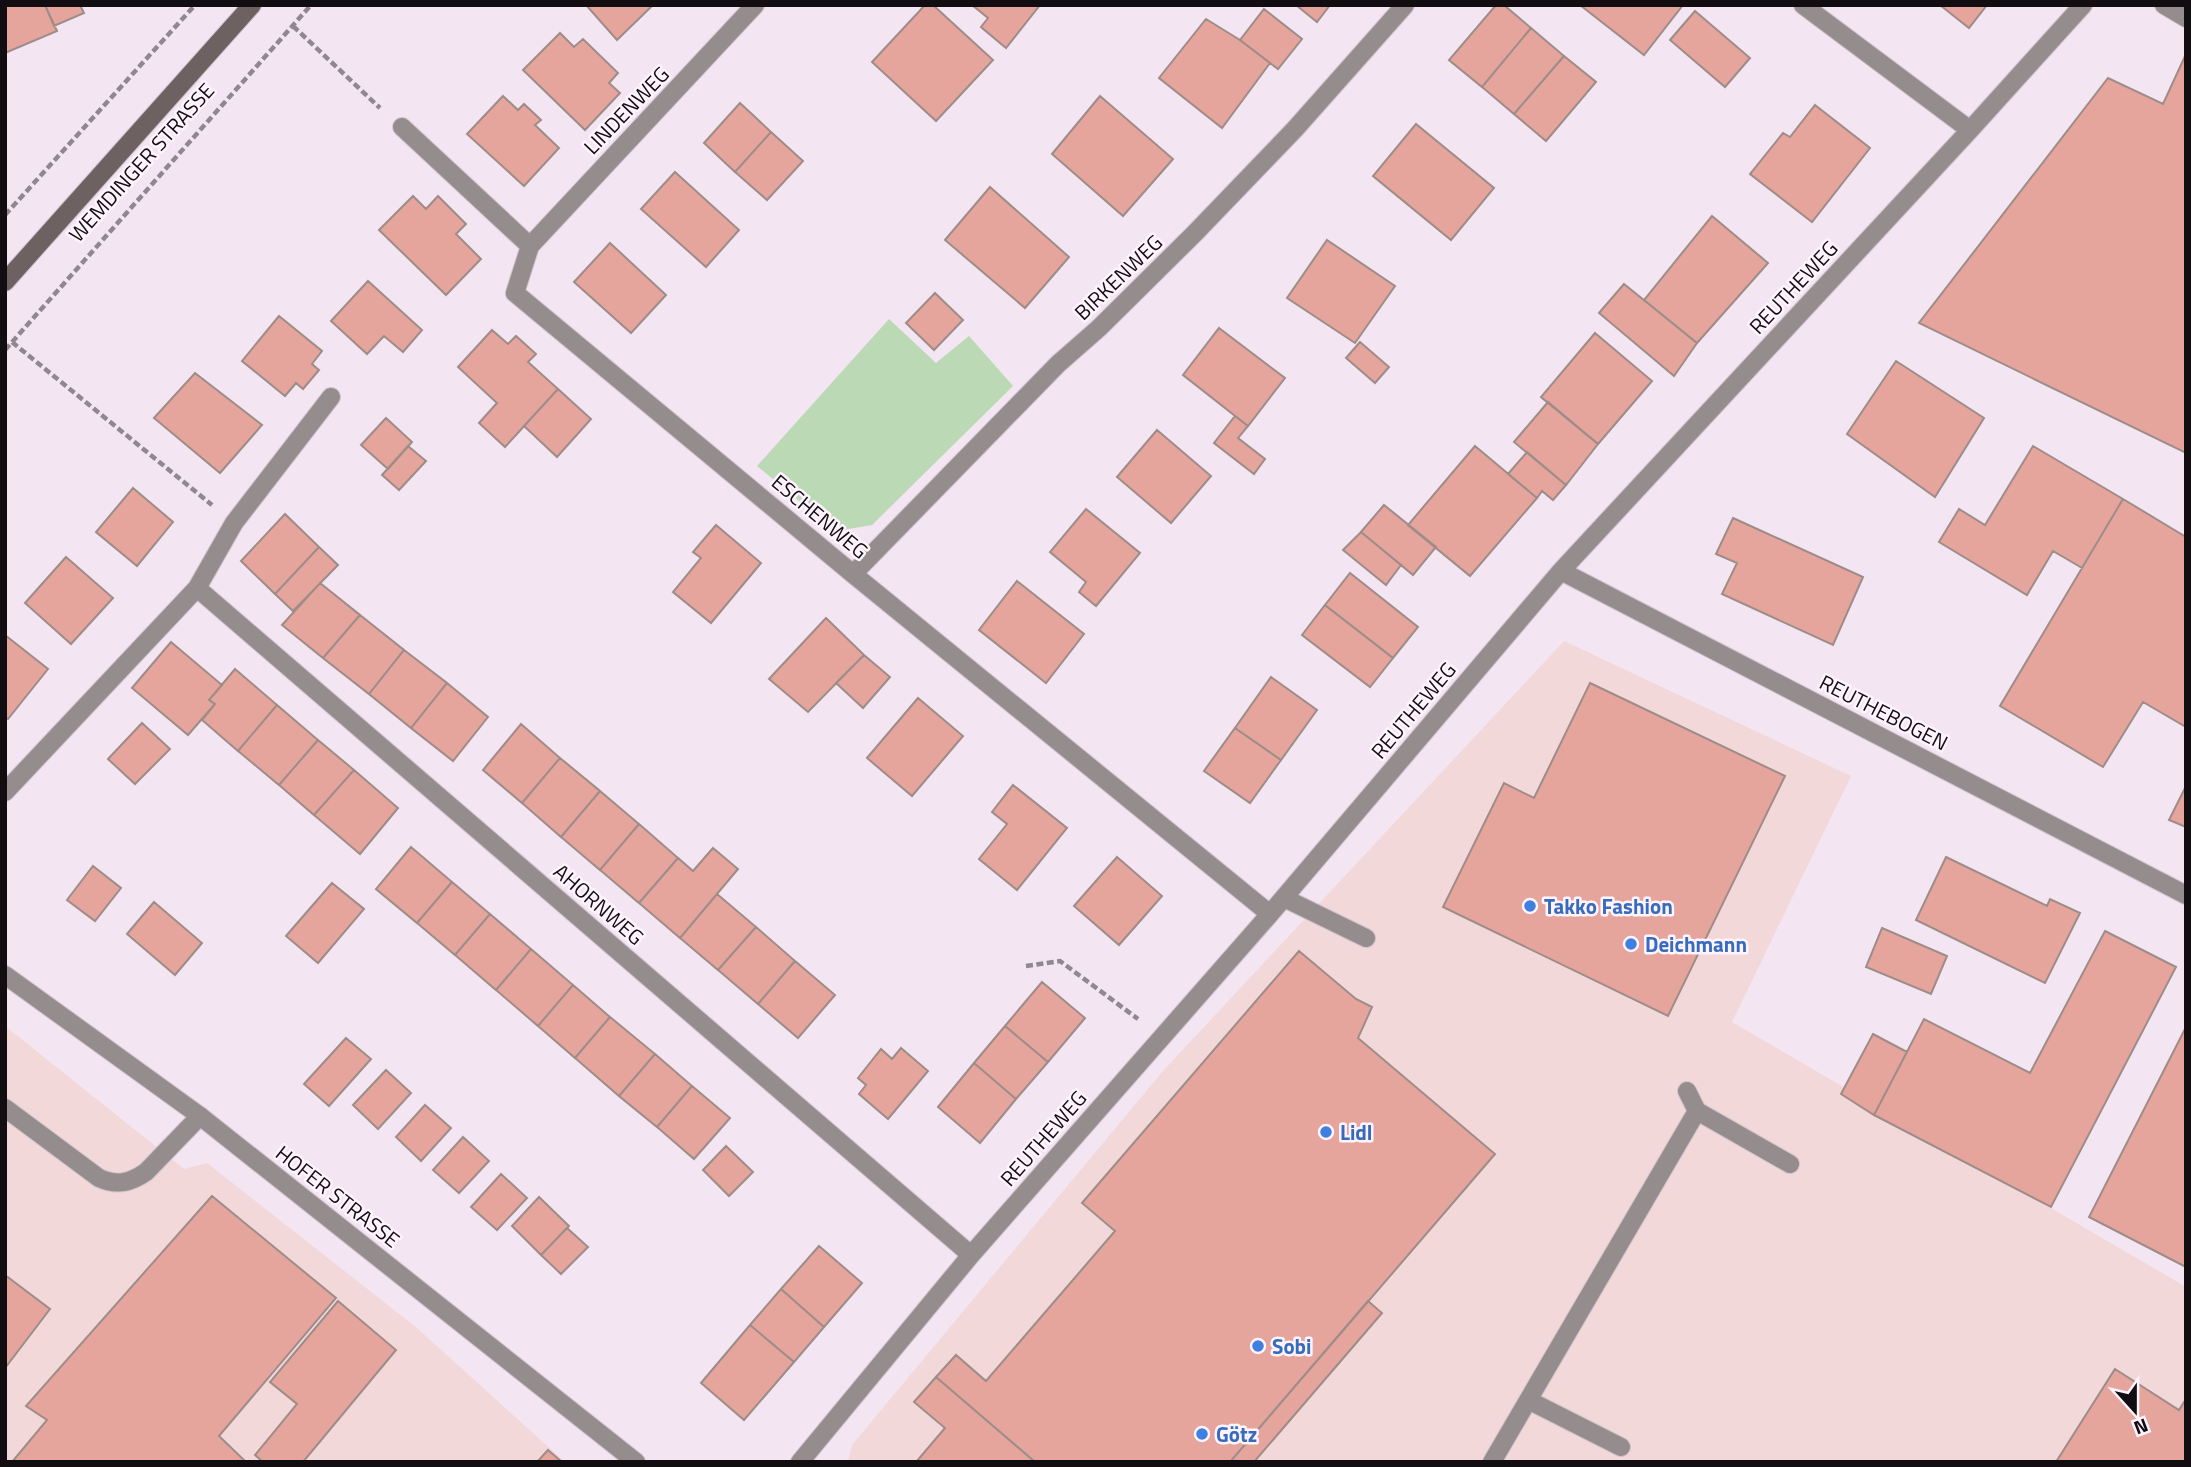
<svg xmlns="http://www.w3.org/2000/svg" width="2191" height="1467" viewBox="0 0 2191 1467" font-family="'Titillium Web',sans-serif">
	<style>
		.commercial { fill: #f3d8d9 }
		.green { fill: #bad9b4 }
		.building { fill: #e5a49c; stroke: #9e8c89; stroke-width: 2 }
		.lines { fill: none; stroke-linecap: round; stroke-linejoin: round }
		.service-casing { stroke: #cfc2cd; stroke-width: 20 }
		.minor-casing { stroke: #cfc2cd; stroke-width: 20 }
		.tertiary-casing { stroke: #cfc2cd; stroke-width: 20 }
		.secondary-casing { stroke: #cfc2cd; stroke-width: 20 }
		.path { stroke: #918790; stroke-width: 4.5; stroke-dasharray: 7 3.5; stroke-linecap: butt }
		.service { stroke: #958d8d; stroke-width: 18 }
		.minor { stroke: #958d8d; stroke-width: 18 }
		.tertiary { stroke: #958d8d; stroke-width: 18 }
		.secondary { stroke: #6d6161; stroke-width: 18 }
		.shop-dot { fill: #3f7fe0; stroke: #fff3fd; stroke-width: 2.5 }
		.labels { text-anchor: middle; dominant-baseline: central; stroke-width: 5; stroke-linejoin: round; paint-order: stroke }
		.street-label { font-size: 21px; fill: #110d11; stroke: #fff3fd }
		.shop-label { font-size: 21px; font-weight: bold; fill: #366cbe; stroke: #fff3fd; text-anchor: start }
	</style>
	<rect width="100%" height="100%" fill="#f3e5f1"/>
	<!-- commercial -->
	<path class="commercial" d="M1564 641 1851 776 1732 1022 2186 1287V1462H848L852 1445 1163 1071Z
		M5 1026 184 1169 207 1163 417 1328 565 1462H5Z"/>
	<!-- green -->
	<path class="green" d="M889 319 936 363 969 336 1013 386 872 525 836 531 757 466Z"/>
	<!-- building -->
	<path class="building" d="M5 5H45L57 31 5 53Z
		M45 5H80L84 13 54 26Z
		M586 5H653L617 40Z
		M925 5H933L993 60 936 121 872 62Z
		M972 5H1040L1006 48 981 27 988 18Z
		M1296 5H1330L1317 22Z
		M1496 5H1504L1531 28 1482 87 1449 60Z
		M1580 5H1683L1644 55Z
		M1940 5H1987L1969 28Z
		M1264 9 1302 39 1278 69 1240 40Z
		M1695 11 1750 58 1725 87 1670 40Z
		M1206 19 1240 40 1270 63 1222 128 1159 78Z
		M1531 28 1564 56 1514 114 1482 87Z
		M560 33 574 47 583 39 618 73 609 83 620 93 585 130 523 70Z
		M2186 54V453L1919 323 2108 78 2163 104Z
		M1564 56 1596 82 1546 141 1514 114Z
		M503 96 518 110 524 104 541 120 535 125 559 148 524 186 467 134Z
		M1100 96 1173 159 1123 216 1052 154Z
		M740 103 771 132 735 172 704 143Z
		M1815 105 1870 148 1812 222 1750 174 1783 133 1790 137Z
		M1416 124 1494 188 1451 240 1373 176Z
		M771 132 803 161 767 200 735 172Z
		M675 172 739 230 706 267 641 209Z
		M990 187 1069 257 1025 308 945 240Z
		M413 196 426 209 438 196 466 224 456 234 481 259 446 295 379 230Z
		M1712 216 1768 263 1697 343 1644 300Z
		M1327 240 1395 286 1355 343 1287 298Z
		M610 243 666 295 631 333 574 282Z
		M368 281 422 330 403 352 384 336 367 354 331 321Z
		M1624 284 1697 343 1674 376 1599 313Z
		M935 293 963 320 934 350 906 323Z
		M279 316 322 351 312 364 319 370 303 389 296 383 285 396 242 361Z
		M1219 328 1285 378 1248 426 1183 375Z
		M492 330 508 344 516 336 536 354 528 362 558 389 505 447 479 423 497 403 458 367Z
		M1595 333 1652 381 1598 444 1541 397Z
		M1360 342 1389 367 1375 383 1346 358Z
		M1896 361 1984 418 1935 497 1847 434Z
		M195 373 262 425 220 473 154 418Z
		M558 389 591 419 557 457 524 426Z
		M1548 402 1598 444 1566 485 1514 442Z
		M1235 416 1248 426 1238 438 1265 459 1254 474 1214 443Z
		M386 418 412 442 388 469 361 445Z
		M1157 430 1211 476 1171 523 1117 477Z
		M408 446 426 461 399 490 382 475Z
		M1475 446 1537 498 1470 576 1408 525Z
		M2033 446 2123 499 2082 568 2053 551 2027 595 1939 542 1959 509 1985 525Z
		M1527 452 1566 485 1553 500 1542 491 1537 498 1508 474Z
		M133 488 173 522 137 566 96 532Z
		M2123 499 2186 537V727L2143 702 2103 767 2000 706Z
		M1384 505 1436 547 1413 575 1361 532Z
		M1086 509 1140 553 1096 606 1079 592 1086 582 1050 552Z
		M285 514 319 547 275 594 241 561Z
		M1733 518 1863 577 1833 645 1722 594 1737 563 1716 554Z
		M716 525 761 563 711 623 673 592 701 558 693 552Z
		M1361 532 1401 565 1386 585 1343 550Z
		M319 547 338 565 293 611 275 594Z
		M66 557 113 598 71 644 25 603Z
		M1350 573 1418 627 1393 658 1325 605Z
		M1017 581 1084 634 1046 683 979 630Z
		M320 583 360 615 323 658 282 625Z
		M1325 605 1393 658 1370 687 1302 635Z
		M360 615 404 650 369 694 323 658Z
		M826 618 864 655 808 712 769 679Z
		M5 635 48 669 8 719 5 717Z
		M171 642 222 685 209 700 215 704 188 735 132 688Z
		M404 650 447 683 411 728 369 694Z
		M864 655 890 677 863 708 836 683Z
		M235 669 277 705 238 751 202 720 215 704 209 700Z
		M1271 677 1317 710 1281 760 1235 728Z
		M447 683 488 717 453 761 411 728Z
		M1590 683 1785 776 1668 1016 1443 907 1504 783 1534 798Z
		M918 698 963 736 912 796 867 758Z
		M277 705 318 740 279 785 238 751Z
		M142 723 170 749 135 784 108 759Z
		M521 724 560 758 522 803 483 770Z
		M1235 728 1281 760 1250 803 1204 771Z
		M318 740 354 770 314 815 279 785Z
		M560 758 600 791 561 837 522 803Z
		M354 770 398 808 360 854 314 815Z
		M1013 785 1067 828 1017 890 979 859 1007 824 992 812Z
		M2186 786V827L2169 820Z
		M600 791 639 824 600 870 561 837Z
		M639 824 678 858 639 903 600 870Z
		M411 847 452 882 417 923 376 889Z
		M713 848 738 869 680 938 639 903 678 858 693 871Z
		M1117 857 1162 896 1119 945 1074 906Z
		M1946 857 2047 906 2050 899 2080 913 2045 983 1916 920Z
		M93 866 121 888 95 921 67 900Z
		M452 882 490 914 455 955 417 923Z
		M332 883 364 909 318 963 286 936Z
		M717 894 756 927 718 970 680 938Z
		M154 902 202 943 175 975 127 934Z
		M490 914 531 949 496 990 455 955Z
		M756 927 795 961 758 1004 718 970Z
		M1882 928 1947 956 1931 994 1866 967Z
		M2105 931 2176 967 2051 1207 1874 1115 1924 1019 2030 1073Z
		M531 949 573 985 538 1026 496 990Z
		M1299 951 1356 999 1372 1007 1358 1038 1495 1154 1230 1462H1035L936 1377 956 1355 986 1381 1115 1231 1082 1203Z
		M795 961 835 995 798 1038 758 1004Z
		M1042 982 1085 1018 1048 1062 1005 1026Z
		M573 985 610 1017 575 1058 538 1026Z
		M610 1017 655 1054 619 1096 575 1058Z
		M1005 1026 1048 1062 1016 1099 974 1063Z
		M2186 1027V1267L2089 1217Z
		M1873 1034 1907 1052 1874 1115 1841 1094Z
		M346 1038 371 1059 329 1106 304 1084Z
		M901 1048 928 1071 888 1119 859 1094 866 1085 858 1078 881 1049 892 1059Z
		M655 1054 692 1086 657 1127 619 1096Z
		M974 1063 1016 1099 980 1143 938 1107Z
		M386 1070 411 1093 378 1129 353 1105Z
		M692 1086 730 1118 694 1159 657 1127Z
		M425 1105 451 1128 421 1161 396 1137Z
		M463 1137 489 1161 459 1193 433 1170Z
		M726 1146 753 1172 729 1196 703 1170Z
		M501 1174 527 1198 497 1230 471 1207Z
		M212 1196 336 1298 219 1436 246 1462H12L47 1420 26 1406Z
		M539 1197 569 1226 541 1255 512 1226Z
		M567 1228 588 1247 561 1274 541 1255Z
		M819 1246 862 1283 824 1327 781 1289Z
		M5 1275 50 1309 5 1368Z
		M781 1289 824 1327 794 1362 750 1325Z
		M338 1301 396 1350 303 1462H263L255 1455 297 1404 270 1382Z
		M1368 1301 1382 1313 1254 1462H1230Z
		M750 1325 794 1362 744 1420 701 1383Z
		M2115 1369 2179 1410 2186 1399V1462H2056Z
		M936 1377 1035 1462H916L945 1428 914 1402Z
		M548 1450 562 1462H537Z"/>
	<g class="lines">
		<!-- service casing -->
		<g class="service-casing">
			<path id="service" d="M1284 898 1366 938
				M1687 1091 1697 1111 1790 1164
				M5 1108 99 1178C117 1186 130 1183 146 1172L200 1116
				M1530 1401 1621 1447
				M1492 1462 1697 1111"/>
		</g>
		<!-- minor casing -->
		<g class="minor-casing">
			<path id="minor" d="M1803 5 1970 130
				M2164 5 2186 18
				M402 127 530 246 515 293 853 574 1270 914
				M530 246 755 5
				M1561 571 2186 895
				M853 574 1058 364 1099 328 1195 233 1295 129 1405 5
				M197 588 971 1255
				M5 792 197 588 234 523 331 397
				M800 1462 971 1255 1270 914 1561 571 1970 130 2083 5"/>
		</g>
		<!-- tertiary casing -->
		<g class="tertiary-casing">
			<path id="tertiary" d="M5 975 200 1116 636 1462"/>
		</g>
		<!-- secondary casing -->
		<g class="secondary-casing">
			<path id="secondary" d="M5 282 252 5"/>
		</g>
		<!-- path -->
		<path class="path" d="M293 26 380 108
			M5 215 195 5
			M12 342 212 505
			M5 350 311 5
			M1026 966 1060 961 1138 1019"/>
		<!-- service -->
		<use href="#service" class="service"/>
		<!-- minor -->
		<use href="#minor" class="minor"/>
		<!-- tertiary -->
		<use href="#tertiary" class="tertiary"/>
		<!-- secondary -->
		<use href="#secondary" class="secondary"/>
	</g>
	<!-- markers -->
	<g class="shop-dot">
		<circle cx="1530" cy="906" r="7"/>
		<circle cx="1631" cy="944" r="7"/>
		<circle cx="1326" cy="1132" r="7"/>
		<circle cx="1258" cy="1346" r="7"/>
		<circle cx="1202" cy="1434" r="7"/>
	</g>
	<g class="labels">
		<!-- street labels -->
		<g class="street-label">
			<text transform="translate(626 110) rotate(-46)">LINDENWEG</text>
			<text transform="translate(141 162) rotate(-48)">WEMDINGER STRASSE</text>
			<text transform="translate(1118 277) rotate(-44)">BIRKENWEG</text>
			<text transform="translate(1793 287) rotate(-47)">REUTHEWEG</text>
			<text transform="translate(820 516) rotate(40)">ESCHENWEG</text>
			<text transform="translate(1413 710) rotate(-50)">REUTHEWEG</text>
			<text transform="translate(1884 712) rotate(27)">REUTHEBOGEN</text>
			<text transform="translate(599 904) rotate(41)">AHORNWEG</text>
			<text transform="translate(1043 1138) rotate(-49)">REUTHEWEG</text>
			<text transform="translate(338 1196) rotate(38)">HOFER STRASSE</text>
		</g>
		<!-- shop labels -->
		<g class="shop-label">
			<text x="1544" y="906">Takko Fashion</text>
			<text x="1645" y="944">Deichmann</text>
			<text x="1340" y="1132">Lidl</text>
			<text x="1272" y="1346">Sobi</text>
			<text x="1216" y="1434">Götz</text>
		</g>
	</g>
	<!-- border -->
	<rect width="2191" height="1467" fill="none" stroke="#110d11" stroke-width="14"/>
	<!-- north arrow -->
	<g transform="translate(2135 1411) rotate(159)" stroke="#fff3fd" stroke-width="5" paint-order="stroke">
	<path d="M0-5L12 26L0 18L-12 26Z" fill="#110d11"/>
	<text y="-10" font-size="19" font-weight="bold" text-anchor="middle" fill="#110d11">N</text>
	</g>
</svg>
